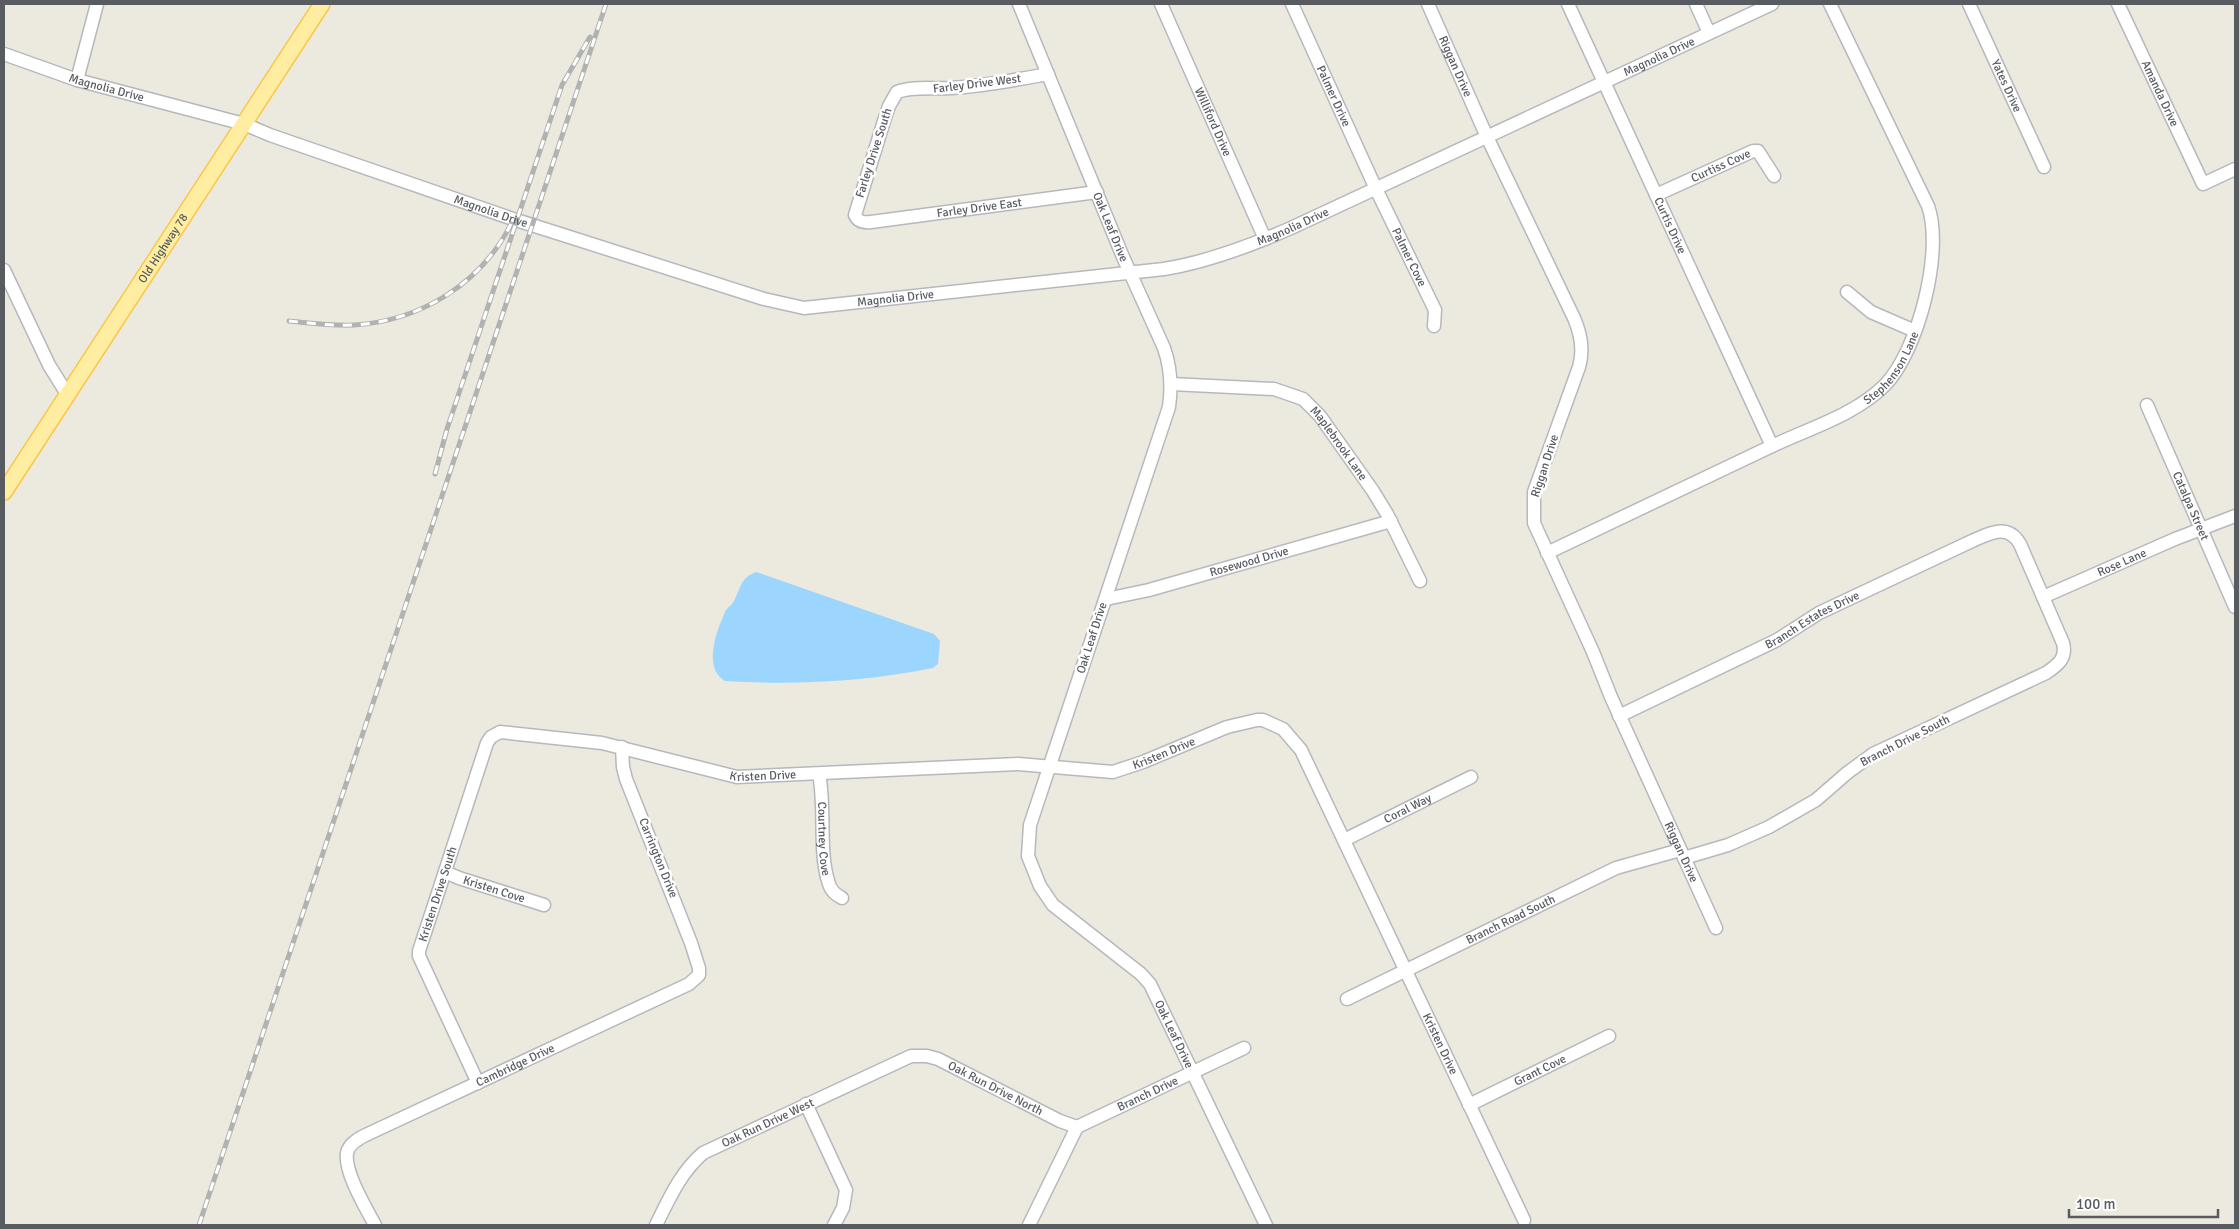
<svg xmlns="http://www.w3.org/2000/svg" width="2239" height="1229" viewBox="0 0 2239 1229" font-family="Signika,sans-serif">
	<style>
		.water { fill: #9cd6ff }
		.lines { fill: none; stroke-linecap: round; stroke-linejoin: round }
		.minor-casing { stroke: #b5b8bd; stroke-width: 15 }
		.major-casing { stroke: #fcc647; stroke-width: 18 }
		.minor { stroke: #fff; stroke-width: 12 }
		.major { stroke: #ffeea1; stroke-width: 15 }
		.rail-casing { stroke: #b1b2b2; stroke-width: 5 }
		.rail { stroke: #fff; stroke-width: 3; stroke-dasharray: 9; stroke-linecap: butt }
		.labels { text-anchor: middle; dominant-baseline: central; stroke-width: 5; stroke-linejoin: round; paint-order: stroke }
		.street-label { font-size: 12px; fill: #585c61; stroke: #fff }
	</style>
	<rect width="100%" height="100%" fill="#ece9de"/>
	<!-- water -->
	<path class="water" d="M756 572 934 634 940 641 938 664 933 668C865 682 794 685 725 681 702 668 717 629 726 610 728 607 732 605 734 601 741 588 740 578 756 572Z"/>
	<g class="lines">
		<!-- minor casing -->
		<g class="minor-casing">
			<g id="minor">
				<path id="s1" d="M1019 4 1123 257 1164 348C1171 368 1172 386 1169 407L1030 825 1028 856 1040 886 1053 905 1141 974 1150 984 1266 1225"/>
				<path id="s2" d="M1161 4 1265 239"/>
				<path id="s3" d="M1292 4 1376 189 1435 310 1434 326"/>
				<path id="s4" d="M1428 4 1487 137 1574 318C1581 334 1584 350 1579 367L1534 492V523L1593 652 1611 697 1716 928"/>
				<path id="s5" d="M1568 4 1772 446"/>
				<path d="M1696 4 1709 33"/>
				<path id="s6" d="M1969 4 2044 167"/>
				<path id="s7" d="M2118 4 2203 184 2235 169"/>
				<path id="s8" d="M4 54 77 80 244 124 270 135 513 219 764 299 804 308 1164 269C1208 262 1250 246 1291 228L1772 4"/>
				<path id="s9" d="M1048 74C1016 80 984 86 951 88 935 89 912 86 897 92L889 106 884 121 855 215C858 222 863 223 871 222L1097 192"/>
				<path d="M77 80 97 4"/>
				<path id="s10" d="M1656 195 1753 151H1758L1774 176"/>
				<path d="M4 270 49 365 67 394"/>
				<path d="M1847 292 1871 312 1915 331"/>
				<path id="s11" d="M1171 384 1274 389 1303 399 1320 416 1373 491 1387 514 1420 581"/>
				<path id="s12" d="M2147 405 2235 607"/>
				<path id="s13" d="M1547 553C1622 518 1697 482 1772 446 1810 428 1855 415 1885 385 1918 351 1944 251 1928 206L1830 4"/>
				<path id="s14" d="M2043 597 2175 539 2235 516"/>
				<path id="s15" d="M1106 599 1149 590 1391 521"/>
				<path id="s16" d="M1619 716 1777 640 1819 613 1972 541C1990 533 2008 523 2020 544L2063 643C2067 658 2058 665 2046 673L1873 754 1847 773 1816 800 1769 827 1728 845 1684 858"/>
				<path id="s17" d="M819 774C826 808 818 852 829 884 831 891 836 895 842 898"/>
				<path id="s18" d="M1344 840 1471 777"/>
				<path id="s19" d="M445 872 459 878 544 905"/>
				<path id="s20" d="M1347 999 1616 868 1680 850"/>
				<path id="s21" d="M478 1083 419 956V951L487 743 491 737 500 732 602 743 737 777 1018 764 1113 772 1143 762 1227 727 1257 720H1263L1283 729 1301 750 1524 1220"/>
				<path d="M806 1104 846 1190 843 1208 834 1225"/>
				<path id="s22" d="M1469 1105 1609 1036"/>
				<path id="s23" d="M1077 1127 1244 1048"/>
				<path id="s24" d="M375 1225C366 1208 344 1172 347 1153 349 1143 361 1137 370 1133L689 984 699 975V968L691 943 626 779 623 767 622 747"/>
				<path id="s25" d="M656 1225C669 1199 680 1173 703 1153L911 1056H927L938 1059 1060 1121 1077 1127"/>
				<path d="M1029 1225 1077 1127"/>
			</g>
		</g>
		<!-- major casing -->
		<g class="major-casing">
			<g id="major">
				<path id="s26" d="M4 492 322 4"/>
			</g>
		</g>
		<!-- minor -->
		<use href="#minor" class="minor"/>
		<!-- major -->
		<use href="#major" class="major"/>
		<!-- rail casing -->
		<g class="rail-casing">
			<path id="rail" d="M289 321C310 323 332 326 354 325 420 321 481 284 511 224
				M435 474 447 429 562 85 590 37
				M199 1225 606 4"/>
		</g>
		<!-- rail -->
		<use href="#rail" class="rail"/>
	</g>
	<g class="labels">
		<!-- street labels -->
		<g class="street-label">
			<text stroke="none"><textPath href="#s8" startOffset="1742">Magnolia Drive</textPath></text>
			<text stroke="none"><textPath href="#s4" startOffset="68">Riggan Drive</textPath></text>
			<text transform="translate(977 84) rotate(-7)">Farley Drive West</text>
			<text stroke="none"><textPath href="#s6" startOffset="90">Yates Drive</textPath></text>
			<text stroke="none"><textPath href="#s8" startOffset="108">Magnolia Drive</textPath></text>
			<text stroke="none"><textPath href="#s7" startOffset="99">Amanda Drive</textPath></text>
			<text stroke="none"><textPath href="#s3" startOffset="101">Palmer Drive</textPath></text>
			<text stroke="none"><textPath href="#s2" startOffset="129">Williford Drive</textPath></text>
			<text transform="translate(874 153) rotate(-72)">Farley Drive South</text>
			<text stroke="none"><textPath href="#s10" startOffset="71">Curtiss Cove</textPath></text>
			<text stroke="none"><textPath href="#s9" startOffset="411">Farley Drive East</textPath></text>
			<text stroke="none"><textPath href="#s8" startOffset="512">Magnolia Drive</textPath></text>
			<text stroke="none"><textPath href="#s5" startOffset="244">Curtis Drive</textPath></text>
			<text stroke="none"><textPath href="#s1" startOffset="241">Oak Leaf Drive</textPath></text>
			<text stroke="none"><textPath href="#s8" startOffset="1338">Magnolia Drive</textPath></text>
			<text stroke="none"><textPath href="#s26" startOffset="291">Old Highway 78</textPath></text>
			<text stroke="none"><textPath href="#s3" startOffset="279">Palmer Cove</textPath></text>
			<text stroke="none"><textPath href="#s8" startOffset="932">Magnolia Drive</textPath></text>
			<text stroke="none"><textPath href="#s13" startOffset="396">Stephenson Lane</textPath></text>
			<text stroke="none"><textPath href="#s11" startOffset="191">Maplebrook Lane</textPath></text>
			<text transform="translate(1545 466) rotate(-72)">Riggan Drive</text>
			<text stroke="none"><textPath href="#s12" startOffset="110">Catalpa Street</textPath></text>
			<text stroke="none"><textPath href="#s15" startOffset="148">Rosewood Drive</textPath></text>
			<text stroke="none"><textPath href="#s14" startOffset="86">Rose Lane</textPath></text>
			<text stroke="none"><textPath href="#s16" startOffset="216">Branch Estates Drive</textPath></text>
			<text transform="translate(1092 638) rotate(-72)">Oak Leaf Drive</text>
			<text transform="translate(1905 741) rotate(-27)">Branch Drive South</text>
			<text stroke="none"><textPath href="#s21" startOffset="1054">Kristen Drive</textPath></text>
			<text stroke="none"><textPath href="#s21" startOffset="649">Kristen Drive</textPath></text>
			<text stroke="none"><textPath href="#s18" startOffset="71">Coral Way</textPath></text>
			<text stroke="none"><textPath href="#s17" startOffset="65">Courtney Cove</textPath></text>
			<text stroke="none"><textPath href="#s4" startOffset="921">Riggan Drive</textPath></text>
			<text transform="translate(658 858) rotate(68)">Carrington Drive</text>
			<text stroke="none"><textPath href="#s19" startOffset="52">Kristen Cove</textPath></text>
			<text stroke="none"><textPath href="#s21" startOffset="205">Kristen Drive South</textPath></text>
			<text stroke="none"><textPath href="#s20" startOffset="182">Branch Road South</textPath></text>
			<text stroke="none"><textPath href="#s1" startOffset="1141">Oak Leaf Drive</textPath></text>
			<text stroke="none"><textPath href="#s21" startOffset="1534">Kristen Drive</textPath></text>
			<text stroke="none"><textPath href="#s24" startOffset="270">Cambridge Drive</textPath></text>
			<text stroke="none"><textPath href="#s22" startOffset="79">Grant Cove</textPath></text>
			<text stroke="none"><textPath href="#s25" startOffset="408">Oak Run Drive North</textPath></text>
			<text stroke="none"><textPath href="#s23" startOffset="78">Branch Drive</textPath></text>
			<text stroke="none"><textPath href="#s25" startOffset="158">Oak Run Drive West</textPath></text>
		</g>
	</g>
	<!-- border -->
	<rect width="2239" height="1229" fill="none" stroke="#585c61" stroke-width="10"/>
	<!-- scale -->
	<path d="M2069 1209v8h149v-8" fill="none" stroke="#585c61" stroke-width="2.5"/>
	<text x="2076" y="1209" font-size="15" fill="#585c61" stroke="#ffffff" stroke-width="4" paint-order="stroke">100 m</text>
</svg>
